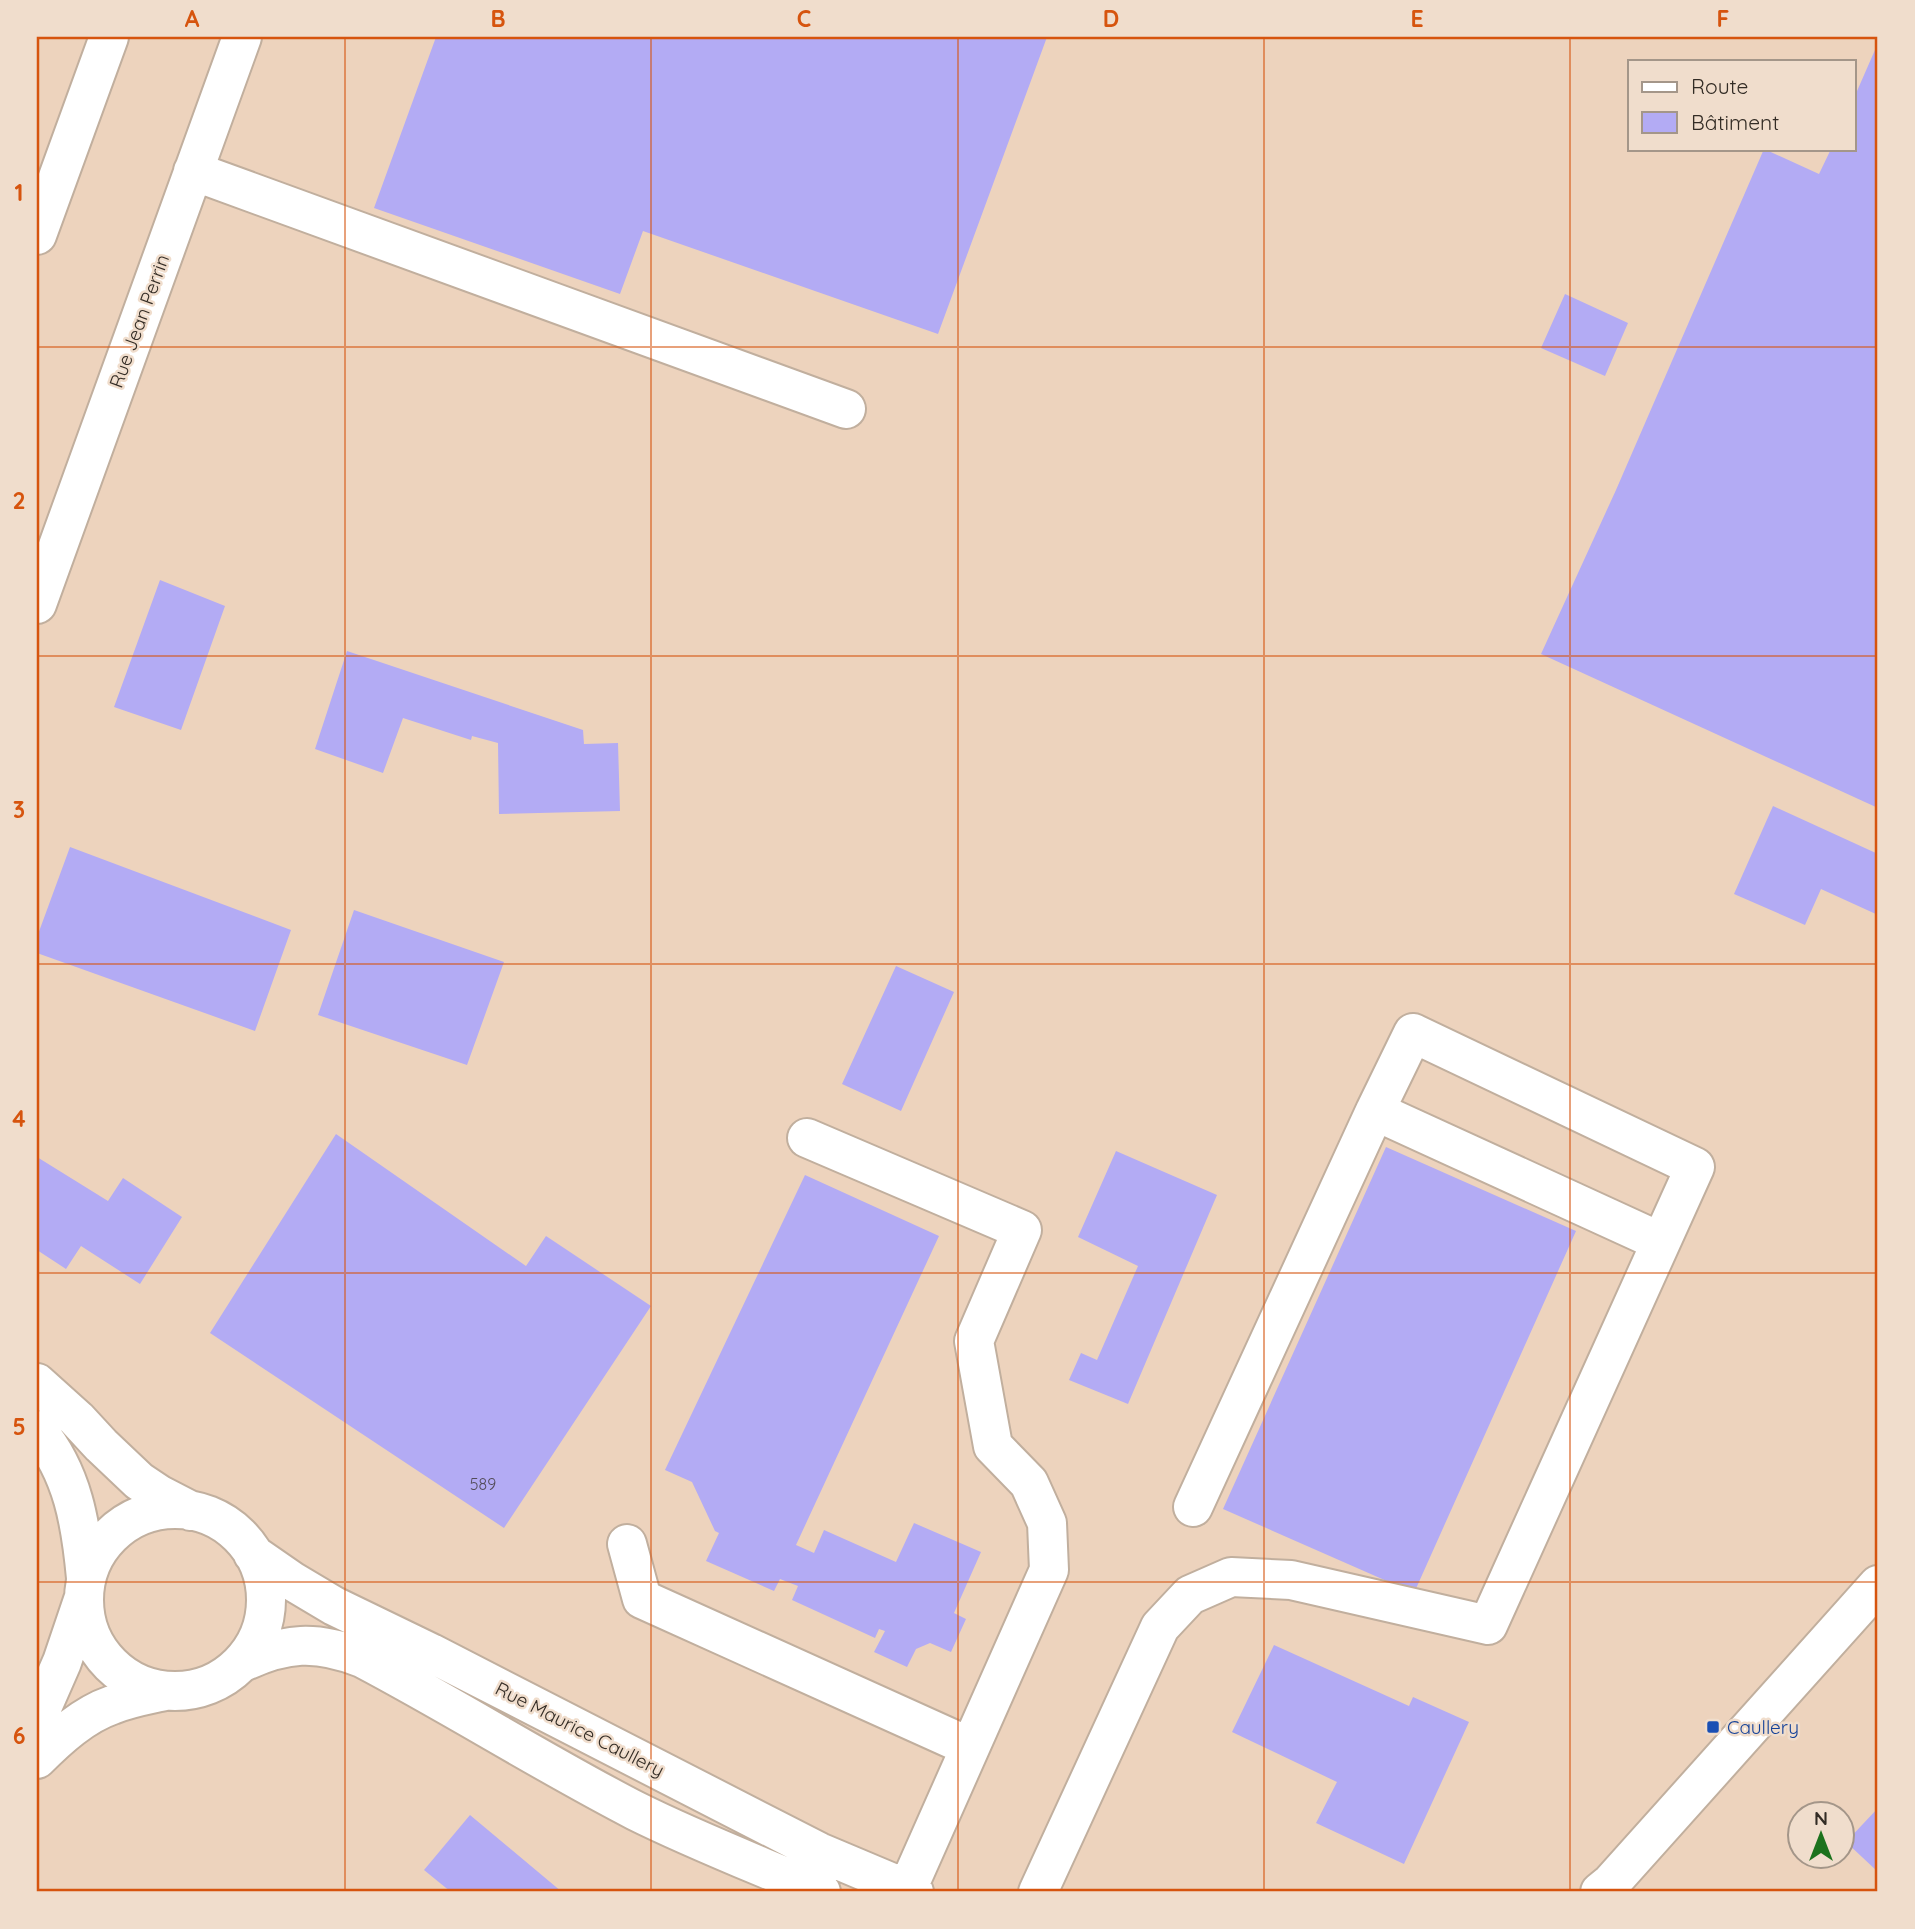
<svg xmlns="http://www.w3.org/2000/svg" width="1915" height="1929" viewBox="0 0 1915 1929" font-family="Quicksand,sans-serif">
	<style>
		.built { fill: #edd3bd; fill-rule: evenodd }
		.building { fill: #b3abf4 }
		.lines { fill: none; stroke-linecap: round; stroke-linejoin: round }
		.minor-casing { stroke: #c1af9e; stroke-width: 42 }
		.minor { stroke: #fff; stroke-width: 38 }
		.grid { fill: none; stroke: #d6540e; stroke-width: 2; stroke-opacity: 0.55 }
		.transit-dot { fill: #1a4fb4; stroke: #f0ddcc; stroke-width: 2.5 }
		.labels { text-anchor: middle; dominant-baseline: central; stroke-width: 5; stroke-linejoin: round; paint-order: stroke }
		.number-label { font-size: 16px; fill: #534c59 }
		.street-label { font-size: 19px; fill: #332c25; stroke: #f0ddcc }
		.transit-label { font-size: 19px; fill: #164399; stroke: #f0ddcc; text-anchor: start }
		.neatline { fill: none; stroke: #d6540e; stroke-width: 2.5 }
		.grid-label { font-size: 23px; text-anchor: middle; font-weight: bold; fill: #d6540e }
	</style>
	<rect width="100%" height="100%" fill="#f0ddcc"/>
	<!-- built -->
	<path class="built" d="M37 37H1878V1892H37ZM1630 61H1854V149H1630ZM1800 1814H1842V1856H1800Z"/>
	<!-- building -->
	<path class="building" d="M436 37H1047L938 334 643 231 620 294 374 208Z
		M1878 43V808L1541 654 1616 490 1764 149 1819 174 1831 149H1854V98Z
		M1565 294 1628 323 1605 376 1541 348Z
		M160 580 225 606 181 730 114 707Z
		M347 651 583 730 584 744 618 743 620 811 499 814 498 743 472 736 471 740 403 718 383 773 315 749Z
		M1773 806 1878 854V915L1821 889 1805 925 1734 894Z
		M70 847 291 930 255 1031 37 953V937Z
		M354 910 504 962 467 1065 318 1015Z
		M896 966 954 992 901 1111 842 1084Z
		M336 1134 526 1266 546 1236 651 1306 504 1528 210 1333Z
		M1386 1147 1576 1231 1414 1593 1223 1509Z
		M1116 1151 1217 1195 1128 1404 1069 1380 1081 1353 1097 1360 1138 1266 1078 1237Z
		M37 1157 108 1201 123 1178 182 1217 140 1284 81 1246 66 1269 37 1250Z
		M805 1175 939 1236 796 1545 814 1553 824 1530 896 1562 914 1523 981 1552 954 1613 966 1619 951 1652 930 1643 916 1649 907 1667 874 1652 885 1631 879 1629 875 1638 792 1600 798 1586 780 1579 774 1591 706 1561 719 1533 715 1531 692 1482 665 1470Z
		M1274 1645 1409 1706 1413 1697 1469 1722 1404 1864 1316 1823 1337 1782 1232 1732Z
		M1878 1808V1872L1846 1842Z
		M470 1815 562 1892H451L424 1870Z"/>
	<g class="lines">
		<!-- minor casing -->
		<g class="minor-casing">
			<path id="minor" d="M193 171 846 409
				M37 235 109 37
				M37 604 242 37
				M807 1138 1022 1230 974 1341 993 1446 1029 1483 1047 1523 1049 1570 906 1892
				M37 1383 77 1419 101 1445 139 1481 160 1495 191 1511
				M37 1430C73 1473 81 1524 86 1578
				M1193 1507 1375 1111
				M84 1600a91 91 0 1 1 182 0a91 91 0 1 1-182 0Z
				M627 1544 642 1599 970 1747
				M253 1554 292 1581 334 1606 431 1653 819 1852 914 1892
				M241 1663C286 1642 316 1640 362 1658 455 1707 543 1763 636 1811 696 1841 759 1865 821 1892
				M37 1719 62 1662 83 1600
				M37 1759C58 1738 83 1715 112 1705 129 1698 147 1695 165 1691
				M1038 1892 1160 1627 1190 1595 1231 1577 1291 1580 1488 1625 1695 1167 1413 1033 1375 1111 1661 1242
				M1600 1892 1611 1883 1878 1585"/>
		</g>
		<!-- minor -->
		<use href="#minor" class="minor"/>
	</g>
	<!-- grid -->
	<path class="grid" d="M345 37V1892M651 37V1892M958 37V1892M1264 37V1892M1570 37V1892M37 347H1878M37 656H1878M37 964H1878M37 1273H1878M37 1582H1878"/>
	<!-- markers -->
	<rect class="transit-dot" x="1706" y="1720" width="14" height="14" rx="3.5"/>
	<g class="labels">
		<!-- number labels -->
		<g class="number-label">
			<text x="483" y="1484">589</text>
		</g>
		<!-- street labels -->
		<g class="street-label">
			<text transform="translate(139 321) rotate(-70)">Rue Jean Perrin</text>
			<text transform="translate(580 1729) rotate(27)">Rue Maurice Caullery</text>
		</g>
		<!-- transit labels -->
		<g class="transit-label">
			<text x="1727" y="1727">Caullery</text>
		</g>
	</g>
	<!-- border -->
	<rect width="1915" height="1929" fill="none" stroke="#f0ddcc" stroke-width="77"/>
	<!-- legend -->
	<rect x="1628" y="60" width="228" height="91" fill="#f0ddcc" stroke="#a49689" stroke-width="2"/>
	<rect x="1642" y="82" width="35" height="10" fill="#ffffff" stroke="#a49689" stroke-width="2"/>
	<text x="1691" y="94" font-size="21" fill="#332c25">Route</text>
	<rect x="1642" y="112" width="35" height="21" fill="#b3abf4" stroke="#a49689" stroke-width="2"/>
	<text x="1691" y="130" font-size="21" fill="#332c25">Bâtiment</text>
	<!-- north arrow -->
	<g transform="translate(1821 1835)"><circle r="33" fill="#f0ddcc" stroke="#a49689" stroke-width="2"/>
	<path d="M0-5L12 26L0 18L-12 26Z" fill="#1c721d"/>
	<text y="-10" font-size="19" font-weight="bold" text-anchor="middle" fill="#332c25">N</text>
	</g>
	<rect x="38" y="38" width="1838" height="1852" class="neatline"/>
	<g class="grid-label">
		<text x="192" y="27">A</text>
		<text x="498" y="27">B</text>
		<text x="804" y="27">C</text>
		<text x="1111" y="27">D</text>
		<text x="1417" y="27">E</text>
		<text x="1723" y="27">F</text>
		<text x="19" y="201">1</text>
		<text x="19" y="509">2</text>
		<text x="19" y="818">3</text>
		<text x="19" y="1127">4</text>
		<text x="19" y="1435">5</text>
		<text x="19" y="1744">6</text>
	</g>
</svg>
